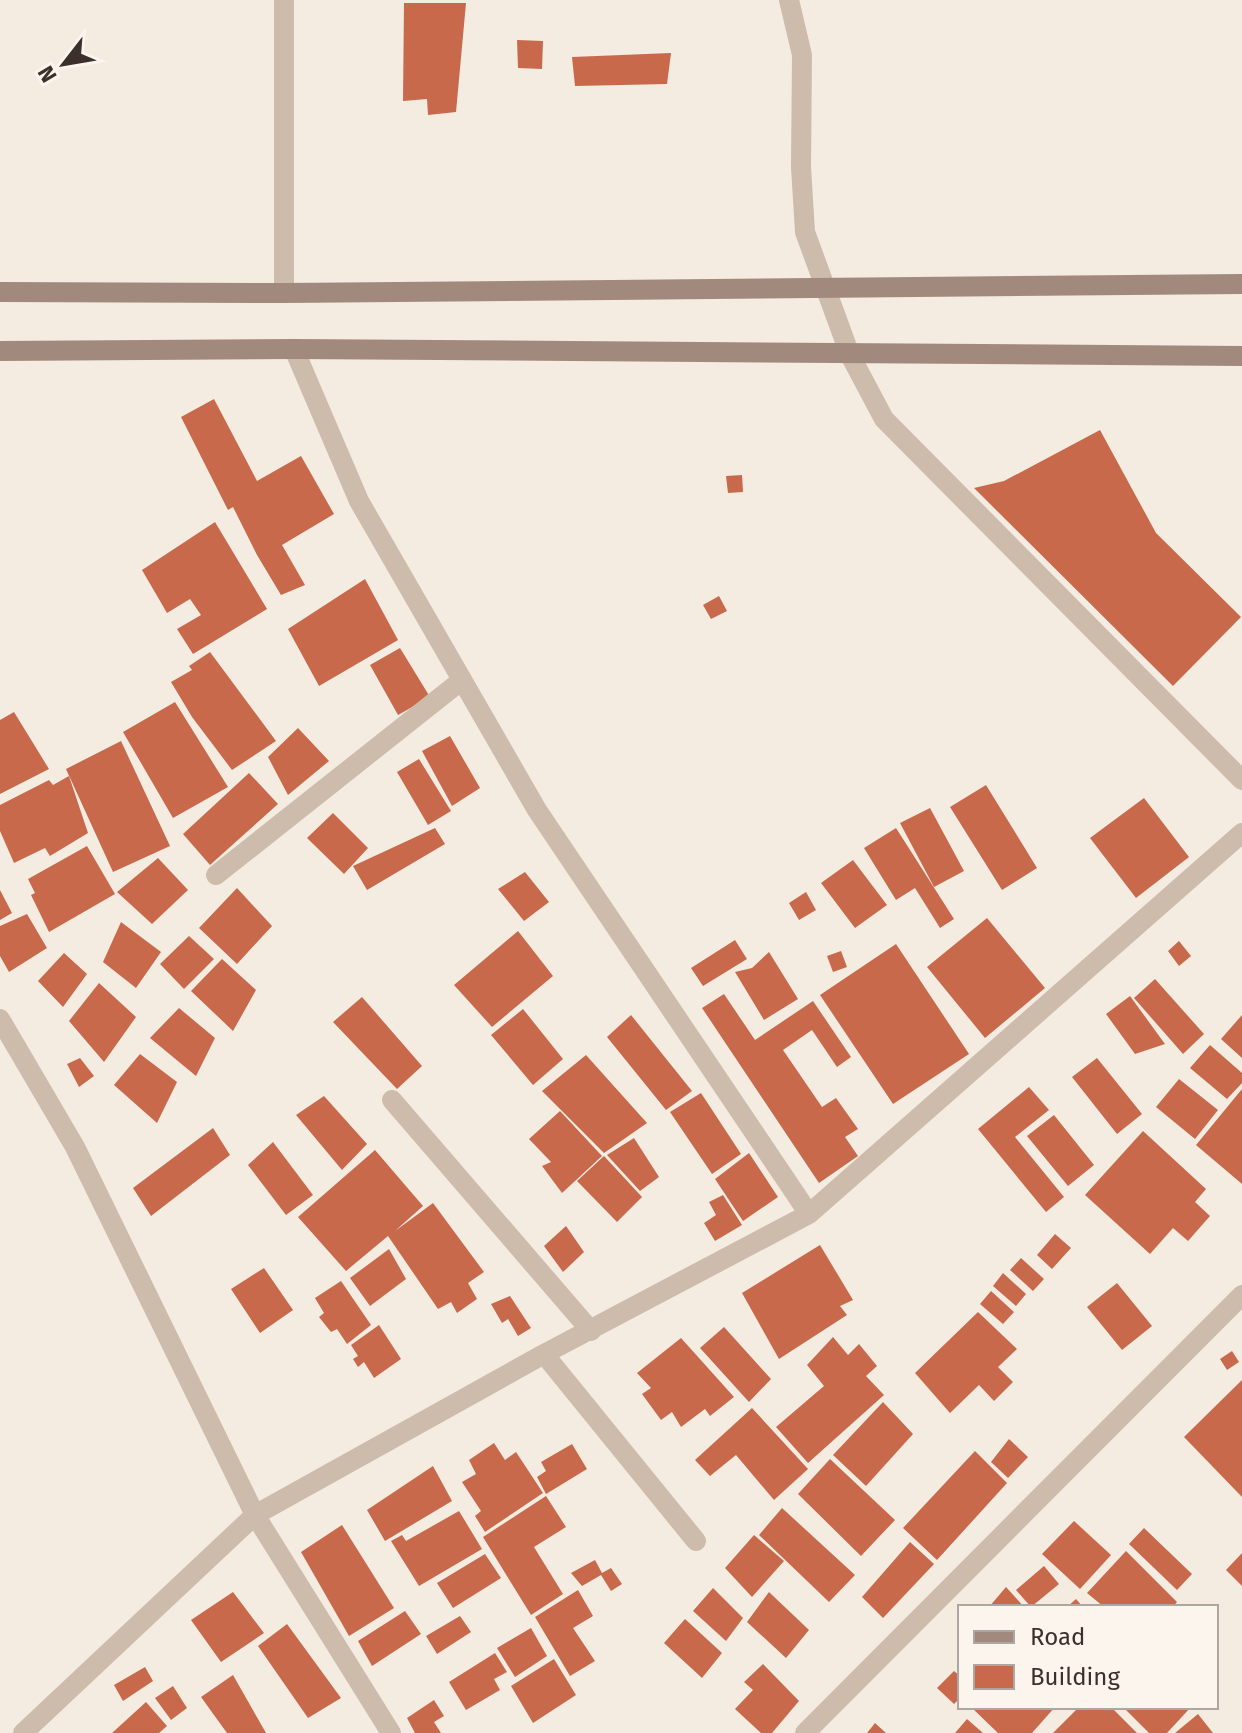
<svg xmlns="http://www.w3.org/2000/svg" width="1242" height="1733" viewBox="0 0 1242 1733" font-family="'Fira Sans',sans-serif">
<rect width="100%" height="100%" fill="#f4ebe1"/>
<path fill="#c8694b" d="M404 3H466L456 112 428 115 427 99 403 101Z
M517 40 543 41 542 69 518 68Z
M671 53 667 84 575 86 572 57Z
M214 399 257 481 301 456 334 514 282 545 305 585 281 595 257 555 233 507 228 510 181 417Z
M1100 430 1156 533 1241 617 1173 686 974 488 1004 481Z
M742 475 743 492 728 493 726 476Z
M215 522 267 609 193 654 177 629 201 615 190 599 167 613 142 570Z
M365 579 398 640 319 686 288 629Z
M719 596 727 611 711 619 703 605Z
M400 648 430 697 398 715 370 665Z
M210 652 276 741 232 770 192 717 171 682 192 670 189 666Z
M175 702 228 787 173 818 123 732Z
M14 712 49 769 0 794V720Z
M298 728 329 761 288 795 268 757Z
M450 736 480 788 452 806 422 751Z
M121 741 170 846 113 872 66 769Z
M419 759 451 811 428 825 397 772Z
M249 773 278 804 210 865 183 834Z
M69 776 88 833 50 856 45 848 14 863 0 831V805L49 780 53 785Z
M986 785 1037 868 1002 890 950 807Z
M1144 798 1189 857 1136 898 1090 838Z
M930 808 964 871 934 887 900 823Z
M333 813 368 848 344 874 307 838Z
M435 828 445 844 367 890 353 866Z
M896 828 954 919 940 928 915 888 896 900 864 848Z
M87 846 115 894 49 932 31 895 35 893 28 879Z
M158 858 188 890 152 924 117 892Z
M853 860 887 905 855 928 821 883Z
M525 872 549 902 524 921 498 889Z
M237 888 272 926 237 964 199 928Z
M0 890 12 913 0 920Z
M806 892 816 910 799 920 789 903Z
M27 914 47 948 9 972 0 956V926Z
M987 918 1045 988 985 1038 927 967Z
M121 922 161 952 136 988 103 962Z
M518 931 553 976 492 1027 454 985Z
M189 936 214 959 184 989 160 964Z
M735 940 747 959 703 986 691 968Z
M1179 941 1191 956 1179 966 1168 951Z
M896 944 969 1054 893 1104 820 995Z
M841 951 847 967 833 972 827 956Z
M769 952 798 999 764 1020 735 972 752 968Z
M64 953 87 974 63 1007 38 981Z
M222 959 256 990 233 1031 191 991Z
M1155 979 1204 1034 1183 1054 1134 998Z
M99 983 136 1017 104 1062 69 1021Z
M724 994 755 1040 813 1001 851 1057 837 1067 812 1030 783 1050 822 1107 836 1098 858 1129 845 1137 858 1156 819 1183 702 1008Z
M1130 996 1165 1044 1135 1054 1106 1014Z
M362 997 422 1066 397 1089 333 1022Z
M179 1008 215 1038 196 1076 150 1038Z
M523 1009 563 1059 533 1085 491 1035Z
M631 1015 692 1091 666 1110 607 1037Z
M1242 1015V1058L1221 1039Z
M1210 1045 1242 1073V1083L1227 1099 1190 1068Z
M140 1054 177 1082 157 1123 114 1085Z
M586 1055 647 1123 604 1153 542 1091Z
M80 1058 94 1076 79 1087 67 1064Z
M1097 1058 1142 1114 1117 1134 1072 1077Z
M1179 1079 1218 1110 1195 1139 1156 1107Z
M1029 1087 1049 1110 1015 1137 1064 1197 1046 1212 978 1129Z
M1242 1089V1184L1196 1145Z
M701 1093 741 1154 712 1174 670 1112Z
M324 1096 367 1144 342 1170 296 1115Z
M560 1111 602 1156 562 1193 542 1166 551 1162 529 1139Z
M1054 1115 1094 1165 1068 1186 1027 1136Z
M213 1128 230 1155 151 1216 133 1188Z
M1143 1131 1206 1189 1195 1202 1210 1216 1188 1241 1173 1228 1150 1254 1085 1195Z
M634 1138 659 1177 640 1191 607 1155Z
M273 1142 313 1195 286 1215 248 1165Z
M375 1150 423 1206 395 1231 433 1203 484 1272 468 1283 477 1299 457 1313 451 1302 438 1309 388 1236 346 1271 298 1217Z
M749 1153 778 1197 743 1221 715 1179Z
M604 1156 642 1197 617 1222 577 1181Z
M723 1195 742 1225 715 1241 704 1223 716 1215 709 1202Z
M566 1226 584 1252 563 1272 544 1246Z
M1055 1234 1071 1248 1052 1269 1037 1255Z
M820 1245 853 1300 840 1306 847 1315 779 1359 742 1293Z
M389 1249 406 1279 370 1306 350 1278Z
M1021 1258 1044 1279 1033 1291 1010 1270Z
M264 1268 293 1310 260 1333 231 1289Z
M1003 1273 1026 1294 1016 1306 993 1286Z
M341 1281 371 1325 347 1344 337 1329 331 1332 319 1317 324 1313 315 1298Z
M1117 1283 1152 1326 1122 1350 1087 1307Z
M991 1291 1014 1312 1003 1324 980 1304Z
M510 1296 531 1328 518 1336 508 1319 502 1323 491 1304Z
M978 1312 1017 1349 998 1367 1013 1382 994 1401 979 1385 950 1413 915 1373Z
M379 1325 401 1359 374 1378 364 1362 358 1367 353 1359 358 1356 351 1345Z
M724 1327 771 1379 749 1402 700 1348Z
M833 1337 848 1355 859 1344 877 1366 866 1376 884 1395 808 1463 776 1427 824 1386 807 1365Z
M681 1338 734 1397 710 1416 705 1409 681 1427 672 1412 661 1420 642 1394 651 1388 637 1373Z
M1232 1351 1239 1362 1227 1370 1220 1359Z
M1242 1380V1497L1184 1437Z
M883 1402 913 1434 866 1486 833 1455Z
M752 1408 808 1469 774 1500 736 1455 710 1476 695 1460Z
M1009 1439 1028 1457 1008 1478 991 1462Z
M494 1443 505 1460 516 1452 543 1493 485 1532 475 1516 481 1511 462 1482 476 1474 469 1460Z
M572 1444 587 1469 546 1494 537 1477 546 1471 541 1462Z
M975 1451 1007 1483 937 1560 903 1528Z
M830 1459 895 1520 861 1556 798 1494Z
M433 1466 452 1501 385 1541 367 1510Z
M546 1496 566 1527 534 1547 563 1594 531 1615 483 1537Z
M782 1508 855 1575 829 1602 759 1535Z
M459 1511 482 1549 419 1586 391 1541 402 1535 406 1541Z
M1074 1521 1111 1555 1080 1589 1042 1554Z
M342 1525 394 1608 349 1636 301 1552Z
M1144 1528 1192 1574 1177 1590 1129 1544Z
M754 1535 784 1561 752 1597 725 1568Z
M910 1542 934 1564 883 1618 862 1597Z
M1126 1551 1177 1602 1173 1607H1104L1087 1593Z
M1242 1553V1586L1226 1570Z
M485 1554 501 1578 453 1608 437 1583Z
M595 1560 602 1573 611 1568 622 1584 611 1591 601 1575 582 1586 571 1573Z
M1044 1566 1059 1584 1031 1607 1016 1590Z
M1006 1587 1024 1607H989Z
M713 1588 743 1618 726 1641 693 1611Z
M578 1590 593 1616 573 1628 595 1661 570 1676 535 1617Z
M233 1592 264 1633 221 1662 191 1620Z
M769 1592 809 1630 786 1658 747 1622Z
M1076 1599 1083 1607H1067Z
M405 1611 421 1634 372 1666 358 1641Z
M460 1616 471 1632 437 1654 426 1636Z
M685 1619 722 1653 702 1678 664 1643Z
M287 1624 341 1698 308 1718 258 1646Z
M531 1628 547 1656 515 1677 497 1648Z
M495 1653 507 1672 494 1679 500 1690 466 1710 449 1682Z
M554 1659 576 1695 533 1723 511 1686Z
M763 1664 799 1701 772 1733H761L735 1709 753 1690 744 1682Z
M145 1667 153 1681 123 1701 114 1685Z
M954 1671 960 1676V1698L954 1704 937 1688Z
M233 1675 266 1733H227L201 1697Z
M173 1686 187 1708 171 1720 155 1698Z
M434 1700 444 1716 434 1722 441 1733H415L407 1718Z
M146 1702 167 1726 159 1733H112Z
M971 1707H1055L1032 1733H998Z
M1079 1707H1111L1137 1733H1053Z
M1123 1707H1191L1167 1733H1149Z
M1198 1714 1213 1733H1175Z
M967 1719 983 1733H955Z
M875 1723 886 1733H867Z"/>
<g fill="none" stroke-linecap="round" stroke-linejoin="round">
<path stroke="#cdbbac" stroke-width="20" d="M284 0V293
M789 0 802 55 801 167 805 232 850 355 884 419 1242 780
M294 349 359 501 537 810 809 1214
M216 875 462 680
M0 1019 75 1147 255 1515 391 1733
M392 1100 591 1331
M544 1354 696 1541
M23 1733 255 1515 544 1354 809 1214 1242 833
M805 1733 1242 1295"/>
<path stroke="#a18a7d" stroke-width="20" d="M0 292 284 293 1242 284
M0 351 294 349 1242 356"/>
</g>
<rect x="958" y="1605" width="260" height="104" fill="#fbf5ee" stroke="#aea6a0" stroke-width="2"/>
<rect x="974" y="1631" width="40" height="12" fill="#a18a7d" stroke="#aea6a0" stroke-width="2"/>
<text x="1030" y="1645" font-size="24" fill="#3b302b">Road</text>
<rect x="974" y="1665" width="40" height="24" fill="#c8694b" stroke="#aea6a0" stroke-width="2"/>
<text x="1030" y="1685" font-size="24" fill="#3b302b">Building</text>
<g transform="translate(64 64) rotate(239)" stroke="#fbf5ee" stroke-width="6" paint-order="stroke">
<path d="M0-6L14 30L0 20L-14 30Z" fill="#3b302b"/>
<text y="-12" font-size="22" font-weight="bold" text-anchor="middle" fill="#3b302b">N</text>
</g>
</svg>
